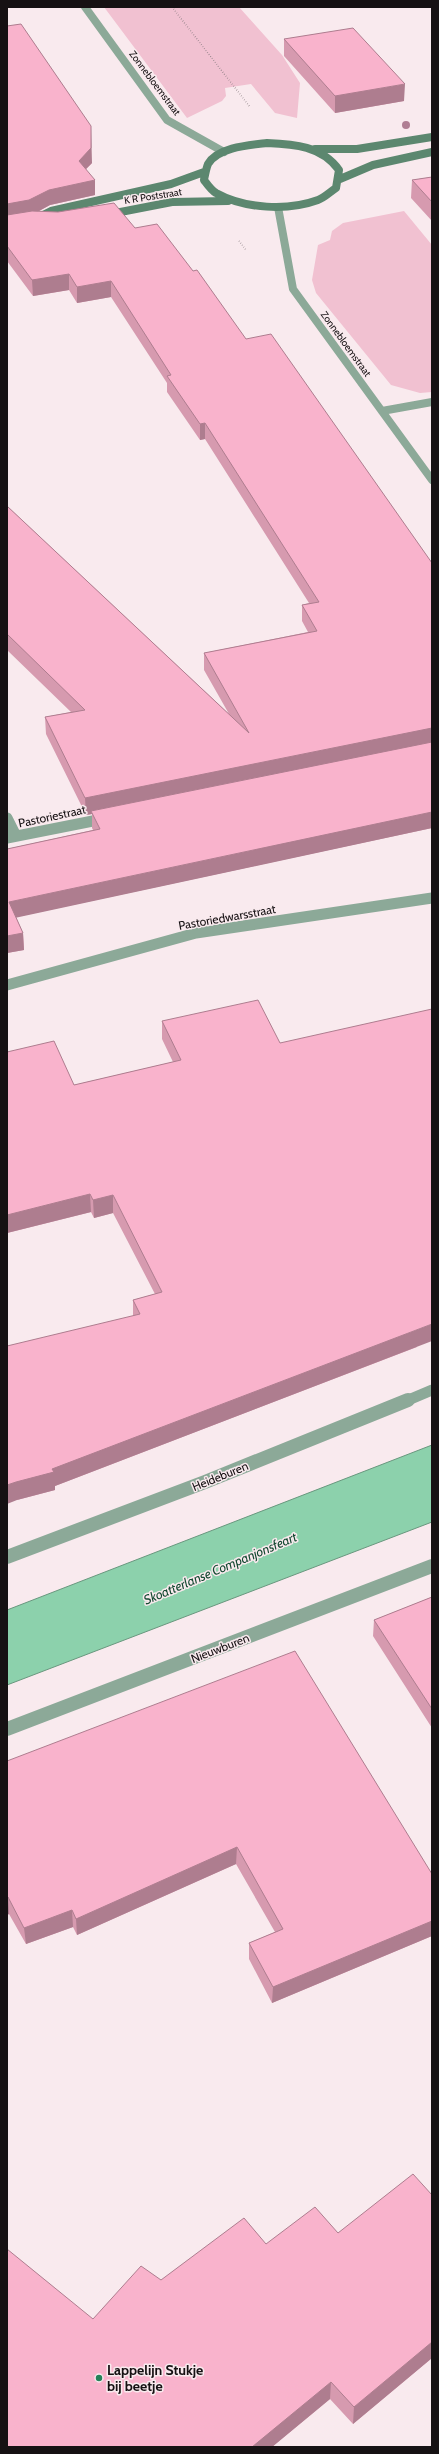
<svg xmlns="http://www.w3.org/2000/svg" width="439" height="2454" viewBox="0 0 439 2454" font-family="Cabin,sans-serif">
<rect width="100%" height="100%" fill="#f9eaee"/>
<path fill="#f1c1d1" d="M104 7H239L282 55 300 83 297 118 275 113 251 84 225 88 226 96 222 101 187 118Z
M404 211 432 245V392L420 393 391 385 316 293 312 280 318 245 330 240 332 231 343 223Z"/>
<path fill="#8cd1ac" stroke="#69977e" d="M432 1445V1522L7 1685V1610Z"/>
<g fill="none" stroke-linecap="round" stroke-linejoin="round">
<path stroke="#7c7376" stroke-width="1.5" stroke-dasharray="0.5 2" stroke-linecap="butt" d="M172 7 250 107
M239 241 246 250"/>
<path stroke="#8ca998" stroke-width="8" d="M85 7 167 120 224 152
M278 207 293 289 432 480
M382 411 432 402"/>
<path stroke="#8ca998" stroke-width="11" d="M7 818 16 836
M7 838 108 818
M7 985 196 933 432 898
M406 1401 432 1390"/>
<path stroke="#8ca998" stroke-width="14" d="M7 1557 205 1482 408 1400
M7 1729 432 1566"/>
<path stroke="#5c876f" stroke-width="8" d="M267 143C294 144 322 146 339 170L336 188C330 192 324 198 318 200 288 211 245 209 216 193 211 190 207 184 204 180 205 175 206 169 208 164 218 147 250 145 267 143Z
M315 149H357L432 137
M340 179 373 165 432 152
M105 215 172 202 228 201
M35 219 51 211 171 184 204 172"/>
</g>
<circle fill="#b07e93" cx="406" cy="125" r="4"/>
<path fill="#d69aaf" d="M7 26 92 163 86 169 95 195 50 205 37 212 135 228 246 339 432 563V828L16 917 23 933 24 950 7 953V849L93 830 92 828V814L86 815 46 734 45 717 71 712 7 650V506L229 714 204 670V653L308 632 302 621V605L309 603 205 439 200 440 167 392V383L111 297 77 303 69 290 33 296 7 261Z
M284 39 404 101 335 113 284 56Z
M432 177V221L411 198 412 180Z
M162 1021 417 1347 55 1486V1490L17 1500 133 1316V1300L155 1294 113 1213 94 1218 91 1212 7 1233V1052L74 1085 173 1062 162 1039Z
M432 1597V1728L373 1636 374 1620Z
M7 1761 432 1874V1936L272 2003 249 1959V1943L275 1932 236 1864 77 1935 73 1927 26 1944 9 1914 7 1915Z
M432 2195V2358L353 2424 330 2399 272 2447H7L93 2319 161 2280 266 2244 338 2233Z"/>
<path fill="#ae7d8f" d="M405 84 404 101 335 113V96Z
M91 126 92 163 79 176V161Z
M95 180V195L50 205 30 216 7 219V204L49 190Z
M69 274V290L33 296 32 280Z
M111 281V297L77 303V287Z
M205 423V439L200 440V424Z
M432 727 431 744 91 811 92 814 86 815 85 798Z
M432 812V828L10 919 9 902Z
M23 933 24 950 7 953V936Z
M90 1194 91 1212 7 1233V1215Z
M113 1195V1213L94 1218 93 1200Z
M432 1324V1341L55 1486V1490L17 1500 7 1504V1485Z
M237 1847 236 1864 77 1935 76 1919Z
M8 1897 9 1914 7 1915V1898Z
M72 1910 73 1927 26 1944 24 1928Z
M432 1921V1936L272 2003 273 1987Z
M432 2342V2358L353 2424 354 2407Z
M331 2382 330 2399 272 2447H252Z"/>
<path fill="#f9b3cc" stroke="#ae7d8f" d="M21 24 91 126V148L79 161 95 180 49 190 29 200 7 204V26Z
M353 28 405 84 335 96 284 39Z
M432 177V202L412 180Z
M114 203 135 228 157 224 193 271 197 270 246 339 271 334 432 563V728L85 798 45 717 85 710 7 634V506L249 733 204 653 317 631 302 605 319 602 205 423 200 424 167 376 171 375 111 281 77 287 69 274 32 280 7 246V215L32 211 58 212Z
M432 742V812L9 902 23 933 7 936V849L100 829 91 811Z
M258 1000 280 1043 432 1009V1324L52 1469 54 1472 16 1482 7 1485V1346L140 1314 133 1300 162 1292 113 1195 93 1200 90 1194 7 1215V1052L54 1041 74 1085 181 1060 162 1021Z
M432 1597V1709L374 1620Z
M295 1651 432 1874V1921L273 1987 249 1943 283 1929 237 1847 76 1919 72 1910 24 1928 8 1897 7 1898V1761Z
M413 2174 432 2195V2342L354 2407 331 2382 252 2447H7V2249L93 2319 141 2266 161 2280 244 2218 266 2244 315 2207 338 2233Z"/>
<circle fill="#258259" stroke="#f9eaee" stroke-width="1.5" cx="99" cy="2378" r="4"/>
<g text-anchor="middle" dominant-baseline="central" stroke-width="3" stroke-linejoin="round" paint-order="stroke">
<g font-size="10" fill="#161113" stroke="#f9eaee">
<text transform="translate(155 83) rotate(53)">Zonnebloemstraat</text>
<text transform="translate(153 196) rotate(-9)">K R Poststraat</text>
<text transform="translate(346 344) rotate(54)">Zonnebloemstraat</text>
</g>
<g font-size="12" fill="#161113" stroke="#f9eaee">
<text transform="translate(52 816) rotate(-12)">Pastoriestraat</text>
<text transform="translate(227 917) rotate(-10)">Pastoriedwarsstraat</text>
<text transform="translate(220 1476) rotate(-22)">Heideburen</text>
<text transform="translate(220 1648) rotate(-21)">Nieuwburen</text>
</g>
<g font-size="13" font-style="italic" fill="#134931" stroke="#f9eaee">
<text transform="translate(220 1568) rotate(-23)">Skoatterlanse Companjonsfeart</text>
</g>
<g font-size="14" font-weight="bold" fill="#161113" stroke="#f9eaee" text-anchor="start">
<text x="107" y="2370">Lappelijn Stukje<tspan x="107" dy="16">bij beetje</tspan></text>
</g>
</g>
<rect width="439" height="2454" fill="none" stroke="#161113" stroke-width="16"/>
</svg>
